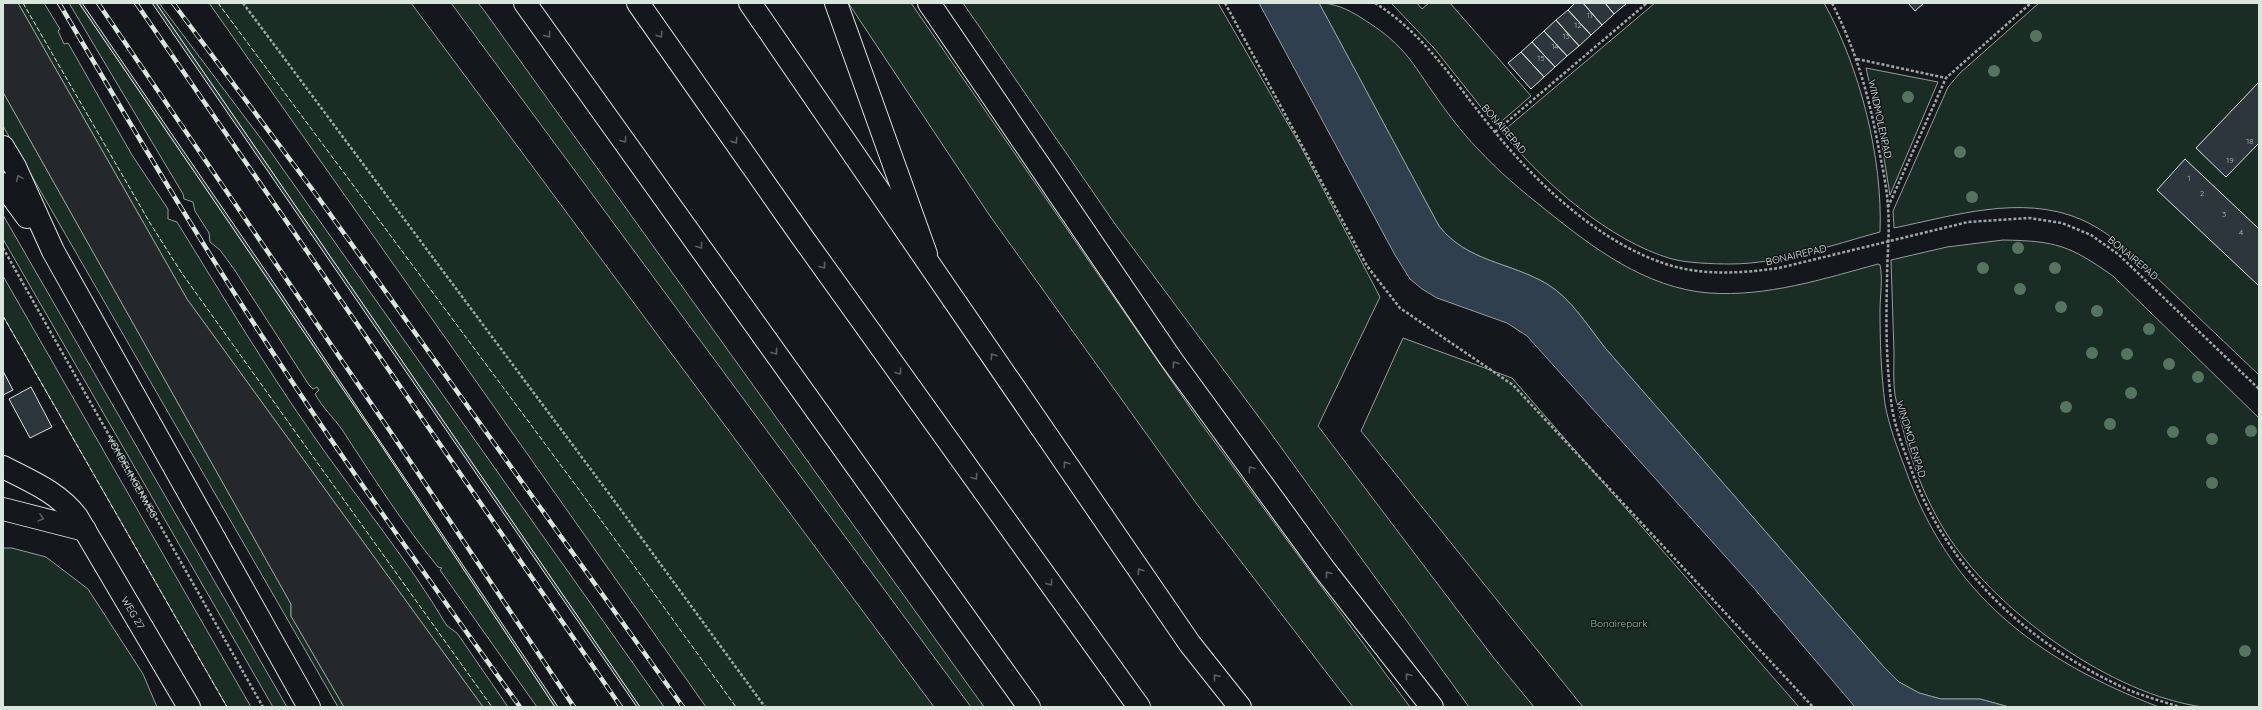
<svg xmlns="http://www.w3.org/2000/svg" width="2262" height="710" viewBox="0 0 2262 710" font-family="Quicksand,sans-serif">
<rect width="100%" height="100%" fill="#14181c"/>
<path fill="#1a2d24" stroke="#939e99" d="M18 3H44L60 29 58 31 64 44 68 43 132 155 168 209V219L177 222C222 295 266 368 315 438 359 501 408 560 447 626L457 633 508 707H483L187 299Z
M69 3H79L379 442 555 707H537L440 570 442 568 438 567C403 524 373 477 343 431 334 418 322 407 315 394L319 390 317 387 313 389 309 385 234 269 220 250 210 242 209 233 195 211 193 202 184 199 183 194Z
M156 3H159L268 148 664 707H640Z
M209 3H411L934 707H706Z
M451 3H478L483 9 984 707H971Z
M851 3H911L1200 422 1410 707H1353L1196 503 990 216 849 4Z
M963 3H1218L1300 145 1380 297 1318 426 1493 657 1534 707H1469L1267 428 1115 224Z
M1319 3C1334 3 1347 9 1360 17 1374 26 1388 35 1400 48 1412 60 1422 77 1432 91 1446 111 1461 132 1478 149 1499 172 1522 191 1546 210 1593 248 1646 288 1709 293 1767 297 1823 279 1878 264L1880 265C1883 279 1880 296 1880 310 1880 342 1881 373 1885 404 1889 426 1897 447 1905 468 1950 595 2037 660 2159 707H2009L1980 699H1941L1919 693 1899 682 1883 666 1606 349C1589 328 1571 298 1547 284 1510 262 1467 262 1439 226Z
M1391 3H1417L1422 9 1429 3H1450L1531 96 1496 126 1434 48Z
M1655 3H1824C1860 67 1883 159 1880 232 1832 245 1780 264 1730 264 1714 264 1687 263 1672 259 1609 241 1543 182 1502 132Z
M2039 3H2259V375L2132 254C2116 240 2099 227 2080 219 2021 194 1953 216 1894 228L1893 211 1948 87 1960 73Z
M1866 68 1938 82 1890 195 1878 120Z
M3 92 291 604V616L344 707H338L3 126Z
M3 215 287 707H273L3 239Z
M2003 240C2056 241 2069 245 2113 276L2259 418V707C2241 707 2221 709 2203 707 2113 695 2000 614 1950 539 1922 497 1905 445 1895 395 1893 382 1894 366 1894 353 1893 322 1892 291 1891 260L1947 247Z
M3 276 251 707H227L3 316Z
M1403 338 1512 378 1799 707H1583L1361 431Z
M3 548H12L46 557 88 589 143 674 157 707H3Z"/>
<path fill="#24282b" stroke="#939e99" d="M3 3H18L187 299 483 707H344L291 616V604L3 92Z"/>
<path fill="#2f3f4d" stroke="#939e99" d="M1259 3H1319L1439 226C1467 262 1510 262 1547 284 1571 298 1589 328 1606 349L1883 666 1899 682 1919 693 1941 699H1980L2009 707H1855L1753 587 1527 336 1507 323 1437 298 1422 289 1410 279 1395 255Z"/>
<path fill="#2c363c" stroke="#d8e6dc" d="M79 3H82L278 289 558 707H555L379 442Z
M152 3H156L640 707H637Z
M1575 3H1583L1602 25 1591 35 1568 10Z
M1583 3H1605L1614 14 1602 25Z
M1605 3H1627L1614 14Z
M1908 3H1924L1915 11Z
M1568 10 1591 35 1579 46 1556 20Z
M1556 20 1579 46 1567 56 1544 31Z
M1544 31 1567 56 1555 67 1532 42Z
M1532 42 1555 67 1544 77 1521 52Z
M1521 52 1544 77 1531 89 1508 63Z
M2259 82V143L2226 177 2196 148Z
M2185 159 2259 229V286L2157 190Z
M3 371 13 390 3 395Z
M31 387 52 427 30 438 9 399Z"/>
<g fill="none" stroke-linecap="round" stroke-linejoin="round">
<g stroke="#d8e6dc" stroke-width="24">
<g id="minor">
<path d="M836 3 926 254"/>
<path d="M3 147 15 167 53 251 309 707"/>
<path d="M3 184 27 217"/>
<path id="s2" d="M3 467C30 481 58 492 77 517L189 707"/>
<path d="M3 509 85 530"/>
</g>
</g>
<g stroke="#d8e6dc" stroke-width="24">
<path id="highway" d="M525 3 1029 707
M638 3 800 234 1139 707
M750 3 1190 644 1240 707
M929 3 1171 359 1324 569 1432 707"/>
</g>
<g stroke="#9da8a2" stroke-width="2.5" stroke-dasharray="3 2" stroke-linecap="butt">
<path d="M243 3 610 495 765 707"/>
<path d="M1225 3 1367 266 1400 308 1513 385 1813 707"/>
<path d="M1375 3C1420 31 1450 75 1482 116 1529 176 1595 242 1669 265 1705 276 1743 273 1779 268L1968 222 2029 218 2062 223 2091 235 2118 254 2259 389"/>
<path d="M1832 3C1856 51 1868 92 1878 145 1882 165 1887 187 1888 208 1890 232 1887 256 1887 281 1886 320 1886 360 1891 400 1893 422 1902 445 1910 466 1946 570 2031 647 2131 691 2147 697 2164 702 2180 707"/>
<path d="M1857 59 1946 78"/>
<path d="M1495 132 1647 3"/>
<path d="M1888 207 1946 78 2031 3"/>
<path id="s1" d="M3 248 263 707"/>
</g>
<use href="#minor" stroke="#14181c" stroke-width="22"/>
<use href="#highway" stroke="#14181c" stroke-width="22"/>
<g stroke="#d8e6dc" stroke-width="4.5">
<path id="rail" d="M59 3C132 127 205 251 285 371 360 485 441 596 520 707
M98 3 392 434 574 707
M136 3 621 707
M173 3 315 193 683 707"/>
</g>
<use href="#rail" stroke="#14181c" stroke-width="3" stroke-dasharray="9" stroke-linecap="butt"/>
<path stroke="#d8e6dc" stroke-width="1" stroke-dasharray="5 2" stroke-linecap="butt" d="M23 3 150 223 181 272 492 707
M218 3 580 491 736 707
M3 316 227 707"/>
</g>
<g fill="#55745f">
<circle cx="2036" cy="36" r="6"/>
<circle cx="1994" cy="71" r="6"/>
<circle cx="1908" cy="97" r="6"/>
<circle cx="1960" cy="152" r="6"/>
<circle cx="1972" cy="197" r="6"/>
<circle cx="2018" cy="248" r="6"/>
<circle cx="1983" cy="268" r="6"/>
<circle cx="2055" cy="268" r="6"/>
<circle cx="2020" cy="289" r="6"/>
<circle cx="2061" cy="307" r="6"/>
<circle cx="2097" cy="311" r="6"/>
<circle cx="2149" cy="329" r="6"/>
<circle cx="2092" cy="353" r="6"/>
<circle cx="2127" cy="354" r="6"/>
<circle cx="2169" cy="364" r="6"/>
<circle cx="2198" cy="377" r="6"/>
<circle cx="2131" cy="393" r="6"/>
<circle cx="2066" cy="407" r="6"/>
<circle cx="2110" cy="424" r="6"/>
<circle cx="2251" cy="431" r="6"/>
<circle cx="2173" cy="432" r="6"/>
<circle cx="2212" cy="439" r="6"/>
<circle cx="2212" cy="483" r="6"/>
<circle cx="2245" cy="651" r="6"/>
</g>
<defs><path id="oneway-chevron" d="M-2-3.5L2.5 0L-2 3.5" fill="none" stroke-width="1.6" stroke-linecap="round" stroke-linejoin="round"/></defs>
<g stroke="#59605f">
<use href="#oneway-chevron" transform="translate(548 35) rotate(54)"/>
<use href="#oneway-chevron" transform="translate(660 35) rotate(55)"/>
<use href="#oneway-chevron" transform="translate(624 140) rotate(54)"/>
<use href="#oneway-chevron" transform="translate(735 141) rotate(55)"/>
<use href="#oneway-chevron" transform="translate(19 178) rotate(-114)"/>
<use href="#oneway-chevron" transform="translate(700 246) rotate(54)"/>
<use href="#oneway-chevron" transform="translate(823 266) rotate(54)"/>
<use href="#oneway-chevron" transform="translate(775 352) rotate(54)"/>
<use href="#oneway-chevron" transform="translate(993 356) rotate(-124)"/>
<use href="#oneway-chevron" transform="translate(1175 364) rotate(-126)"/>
<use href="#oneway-chevron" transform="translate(899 372) rotate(54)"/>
<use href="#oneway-chevron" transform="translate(1066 464) rotate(-124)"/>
<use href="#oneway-chevron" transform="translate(1251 469) rotate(-126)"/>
<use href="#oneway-chevron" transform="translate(975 477) rotate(54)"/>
<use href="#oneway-chevron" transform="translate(41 518) rotate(15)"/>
<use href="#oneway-chevron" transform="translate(1140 571) rotate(-124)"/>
<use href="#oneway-chevron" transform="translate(1328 574) rotate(-128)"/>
<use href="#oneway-chevron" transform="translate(1050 583) rotate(54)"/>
<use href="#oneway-chevron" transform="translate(1408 676) rotate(-128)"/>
<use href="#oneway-chevron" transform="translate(1216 677) rotate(-129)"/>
</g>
<g text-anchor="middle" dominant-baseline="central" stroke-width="3" stroke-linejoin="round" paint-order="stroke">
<g font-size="8" fill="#adbab4">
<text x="1590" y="15">11</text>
<text x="1578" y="25">12</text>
<text x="1566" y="36">13</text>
<text x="1555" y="46">14</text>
<text x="1541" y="58">15</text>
<text x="2250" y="141">18</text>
<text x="2230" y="160">19</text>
<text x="2189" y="178">1</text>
<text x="2202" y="193">2</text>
<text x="2224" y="214">3</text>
<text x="2241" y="232">4</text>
</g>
<g font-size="10" fill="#d8e6dc" stroke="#14181c">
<text transform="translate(1880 119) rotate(78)">WINDMOLENPAD</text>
<text transform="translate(1504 129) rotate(49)">BONAIREPAD</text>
<text transform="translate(1796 255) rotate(-13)">BONAIREPAD</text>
<text transform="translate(2133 258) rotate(40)">BONAIREPAD</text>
<text transform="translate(1911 439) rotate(73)">WINDMOLENPAD</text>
<text stroke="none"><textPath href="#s1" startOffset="263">VONDELINGENWEG</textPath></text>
<text stroke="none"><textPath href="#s2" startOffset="201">WEG 27</textPath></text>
</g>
<g font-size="10" fill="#8ac095" stroke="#14181c">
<text x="1619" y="623">Bonairepark</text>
</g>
</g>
<rect width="2262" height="710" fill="none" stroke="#d8e6dc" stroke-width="8"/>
</svg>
